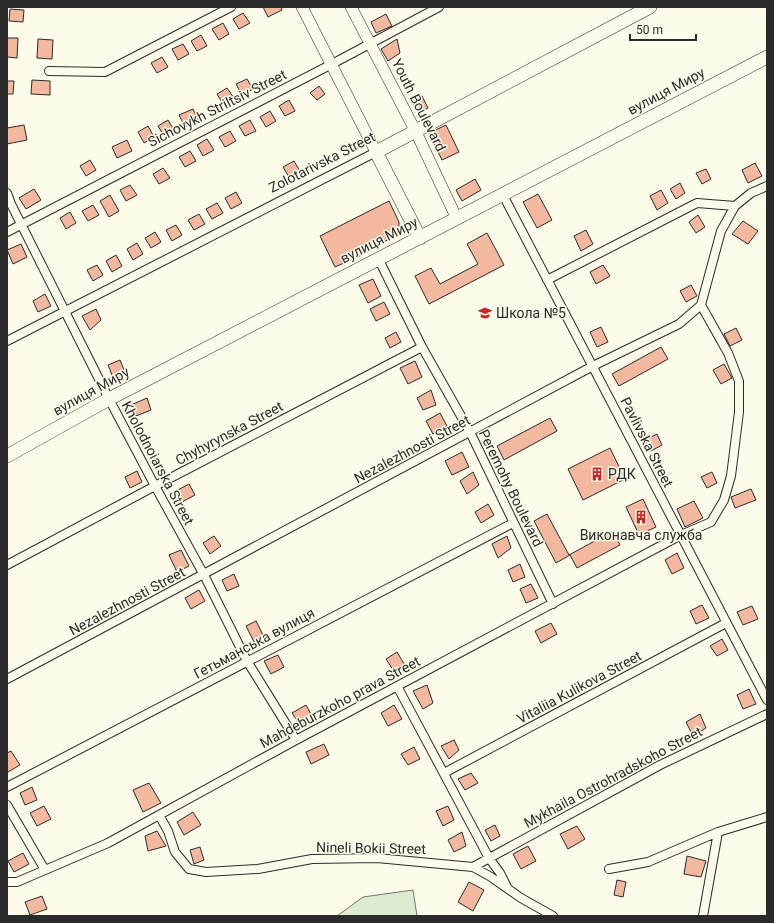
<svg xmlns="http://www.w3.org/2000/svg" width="774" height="923" viewBox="0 0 774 923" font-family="Roboto,sans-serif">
<rect width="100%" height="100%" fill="#fdfbea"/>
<path fill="#deebd1" stroke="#74746e" d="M413 890 417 916H337L363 897Z"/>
<path fill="#f2b8a0" stroke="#2b2b2b" d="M263 7H281L282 10 268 17Z
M10 9 24 10 23 22 9 21Z
M243 13 250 23 239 29 233 19Z
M386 14 392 26 376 33 371 22Z
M223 23 229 34 219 40 212 29Z
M201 35 207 46 197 51 191 41Z
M7 38H18L17 58 7 57Z
M38 39 53 40 52 59 37 58Z
M397 39 400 53 388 61 381 49Z
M183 44 189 54 178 60 172 49Z
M162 57 168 67 157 73 151 63Z
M247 79 253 89 242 95 236 84Z
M32 80 50 81V95L31 94Z
M7 81H14L13 94H7Z
M319 86 325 94 317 100 310 93Z
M227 88 234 98 223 104 217 94Z
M422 96 428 108 418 113 412 101Z
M289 100 295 111 285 116 279 106Z
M193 109 198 120 185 127 179 115Z
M270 111 276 121 266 127 260 117Z
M168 120 174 130 164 136 158 126Z
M250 120 256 131 245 136 239 126Z
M24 125 27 140 7 144V128Z
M446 125 459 152 442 160 429 133Z
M148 126 154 137 144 143 138 132Z
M230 131 236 141 225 147 219 137Z
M207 139 214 150 203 156 197 145Z
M127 140 132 151 117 158 112 147Z
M190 151 196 161 185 167 179 157Z
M90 160 96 170 86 176 80 166Z
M294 161 300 171 289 177 283 167Z
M755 163 762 176 748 183 742 170Z
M163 168 170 178 159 184 153 174Z
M706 169 711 179 702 184 696 173Z
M475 179 481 190 462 201 456 190Z
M680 183 685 193 676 199 670 189Z
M130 185 137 195 126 201 120 190Z
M34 189 41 200 26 209 19 198Z
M661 190 668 203 657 210 650 196Z
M236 192 242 203 231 209 225 198Z
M538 194 552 220 537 228 523 202Z
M110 195 119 211 109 217 100 201Z
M389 201 399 222V233L362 255 335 267 320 236Z
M217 203 223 213 212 219 206 209Z
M93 205 99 215 88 221 82 211Z
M70 212 76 223 66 229 60 218Z
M199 214 205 224 194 230 188 220Z
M698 215 705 227 696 233 689 222Z
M743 221 758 231 748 244 732 234Z
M176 225 182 235 172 241 166 230Z
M586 230 593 244 581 251 574 236Z
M155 232 161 242 151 248 145 238Z
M487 233 504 265 429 304 415 276 431 268 440 284 478 264 467 244Z
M137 243 143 254 133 260 127 249Z
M21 244 27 257 13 264 7 250Z
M116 255 122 266 112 272 106 261Z
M97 265 103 275 93 281 87 270Z
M603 265 610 276 596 284 590 272Z
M373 279 381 296 368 303 359 285Z
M691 285 697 296 686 302 680 291Z
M45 294 51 306 38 312 33 301Z
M384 302 390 314 376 321 370 309Z
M96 309 101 320 90 330 82 316Z
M601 327 608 342 597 347 590 332Z
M736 328 742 340 730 346 724 334Z
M396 332 401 342 390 348 385 338Z
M661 347 668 359 619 386 612 374Z
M120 360 126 375 114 380 108 365Z
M415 361 422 377 408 384 400 368Z
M724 364 732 378 721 384 713 370Z
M431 390 436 405 423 410 417 398Z
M147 398 151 410 136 416 131 405Z
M440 413 447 426 433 434 426 421Z
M550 418 557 431 504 460 497 446Z
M657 434 662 445 651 451 645 440Z
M610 448 625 479 583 500 568 469Z
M462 452 469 467 452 475 445 461Z
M137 471 142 482 130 488 125 477Z
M473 472 479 485 467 494 460 481Z
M712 472 717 483 707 488 701 477Z
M189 484 195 495 182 502 176 491Z
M751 489 756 500 735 508 731 497Z
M643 499 656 527 639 535 626 507Z
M694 501 703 518 685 527 677 509Z
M488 504 494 515 481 523 475 512Z
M547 514 569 555 613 531 620 545 577 568 570 555 556 563 534 521Z
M214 536 221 546 210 554 203 543Z
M507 536 511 548 498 558 492 544Z
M181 550 189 566 177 572 169 555Z
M677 553 684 568 672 574 665 560Z
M520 564 525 577 513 582 508 570Z
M234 574 239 586 227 591 222 580Z
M531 584 538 598 526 603 520 589Z
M199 590 205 601 191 609 185 598Z
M702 605 709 618 696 624 690 611Z
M752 606 758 619 743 625 737 612Z
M256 621 264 637 254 642 246 626Z
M551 623 557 634 541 643 535 631Z
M722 639 728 650 717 656 710 646Z
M397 652 406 667 395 673 386 659Z
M278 655 284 667 271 674 264 661Z
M427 685 433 703 423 709 413 691Z
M749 689 756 704 743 709 737 695Z
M306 705 313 718 300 725 292 713Z
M394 705 402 719 388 726 381 713Z
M700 714 706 728 693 736 686 722Z
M454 740 459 750 449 759 441 746Z
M324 744 329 755 311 764 306 752Z
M414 747 420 759 408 765 401 754Z
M11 751 20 765 8 772 7 770V753Z
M471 773 478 783 465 790 458 779Z
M149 783 161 803 143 812 133 790Z
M32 787 37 800 25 805 20 793Z
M44 806 51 819 37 826 30 813Z
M448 806 454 820 443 826 436 811Z
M193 812 201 825 184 835 177 822Z
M495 825 500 836 491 841 485 830Z
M577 826 585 839 568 849 560 834Z
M157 831 166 846 148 851 145 836Z
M462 832 466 846 454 852 448 840Z
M528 846 536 861 521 869 513 854Z
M200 847 204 860 194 864 190 850Z
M23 853 29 864 14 872 8 861Z
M687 856 706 861 701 877 684 874Z
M617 880 626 882 623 897 614 895Z
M469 882 484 890 473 911 458 902Z
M42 896 47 909 30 915 25 902Z"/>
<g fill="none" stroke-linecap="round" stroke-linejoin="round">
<g stroke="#2b2b2b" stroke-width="10">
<path id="street" d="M49 71 105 72 231 7
M7 193 11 204 109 399 155 486 204 575 247 661 296 740
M503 195 767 700
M7 232 332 64 439 7
M378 258 422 347 470 432 553 604
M547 280 697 203 735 206
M7 341 376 152
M7 565 155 486 422 347
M7 679 593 366 679 324 701 305 721 231 735 206 751 193 767 186
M397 686 489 858 500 873 507 887
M444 773 726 623
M7 787 513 523
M7 805 45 870
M159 815 168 831 175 852 189 869 206 872 258 869 312 859 377 858 473 867 491 877 521 898 553 916
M473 867 660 765 767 714
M609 869 648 862 718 832 767 817
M7 882H17L108 843 296 740 681 535 711 522 724 500 731 476 739 412V381L728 353 701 305
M703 916 718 832"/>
</g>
<g stroke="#2b2b2b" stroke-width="12">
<path id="secondary" d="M302 7 376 152
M351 7 416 132 457 219"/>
</g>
<g stroke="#2b2b2b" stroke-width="14">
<path id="primary" d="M420 238 376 152 650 7
M7 456 109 399 767 57"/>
</g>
<use href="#street" stroke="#fdfbea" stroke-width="8"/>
<use href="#secondary" stroke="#fdfbea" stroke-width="11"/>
<use href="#primary" stroke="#fdfbea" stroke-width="13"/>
</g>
<defs>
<g id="school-bare" transform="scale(1.08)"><path d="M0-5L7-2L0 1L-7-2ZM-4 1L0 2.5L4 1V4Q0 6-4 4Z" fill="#c62828" stroke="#fdfbea" stroke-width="2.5" paint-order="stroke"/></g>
<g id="building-bare" transform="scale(1.08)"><path d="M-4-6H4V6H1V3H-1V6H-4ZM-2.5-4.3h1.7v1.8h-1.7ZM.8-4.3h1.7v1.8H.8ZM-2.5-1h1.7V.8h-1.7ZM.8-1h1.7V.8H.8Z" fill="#c62828" stroke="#fdfbea" stroke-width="2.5" paint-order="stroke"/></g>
</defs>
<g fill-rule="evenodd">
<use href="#school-bare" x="485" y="313"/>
<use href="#building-bare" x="597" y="474"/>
<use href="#building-bare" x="641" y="517"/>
</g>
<g text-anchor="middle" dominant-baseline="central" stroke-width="3" stroke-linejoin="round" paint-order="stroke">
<g font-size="14" fill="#2b2b2b" stroke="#fdfbea">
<text transform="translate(666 91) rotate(-28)">вулиця Миру</text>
<text transform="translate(419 105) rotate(63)">Youth Boulevard</text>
<text transform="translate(217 108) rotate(-27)">Sichovykh Striltsiv Street</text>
<text transform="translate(322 162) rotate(-27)">Zolotarivska Street</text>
<text transform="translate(379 240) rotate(-27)">вулиця Миру</text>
<text transform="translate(91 391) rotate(-29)">вулиця Миру</text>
<text transform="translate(229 433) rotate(-28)">Chyhyrynska Street</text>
<text transform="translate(647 442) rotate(63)">Pavlivska Street</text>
<text transform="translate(412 449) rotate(-28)">Nezalezhnosti Street</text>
<text transform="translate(158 463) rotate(62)">Kholodnoiarska Street</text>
<text transform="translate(511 488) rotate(64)">Peremohy Boulevard</text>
<text transform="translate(127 601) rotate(-28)">Nezalezhnosti Street</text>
<text transform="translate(254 643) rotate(-28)">Гетьманська вулиця</text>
<text transform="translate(579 687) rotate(-28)">Vitaliia Kulikova Street</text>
<text transform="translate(340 702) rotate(-28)">Mahdeburzkoho prava Street</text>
<text transform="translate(613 777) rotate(-28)">Mykhaila Ostrohradskoho Street</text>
<text transform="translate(371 848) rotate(1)">Nineli Bokii Street</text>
</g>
<g font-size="14" fill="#2b2b2b" stroke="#fdfbea" text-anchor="start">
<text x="496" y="313">Школа №5</text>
<text x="608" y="474">РДК</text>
<text x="641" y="535" text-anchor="middle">Виконавча служба</text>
</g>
</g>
<rect width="774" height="923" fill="none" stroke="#2b2b2b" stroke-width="16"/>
<path d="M630 34v6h66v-6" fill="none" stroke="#2b2b2b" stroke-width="2"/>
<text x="636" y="34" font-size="12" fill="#2b2b2b" stroke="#fdfbea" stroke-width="3" paint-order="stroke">50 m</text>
</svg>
